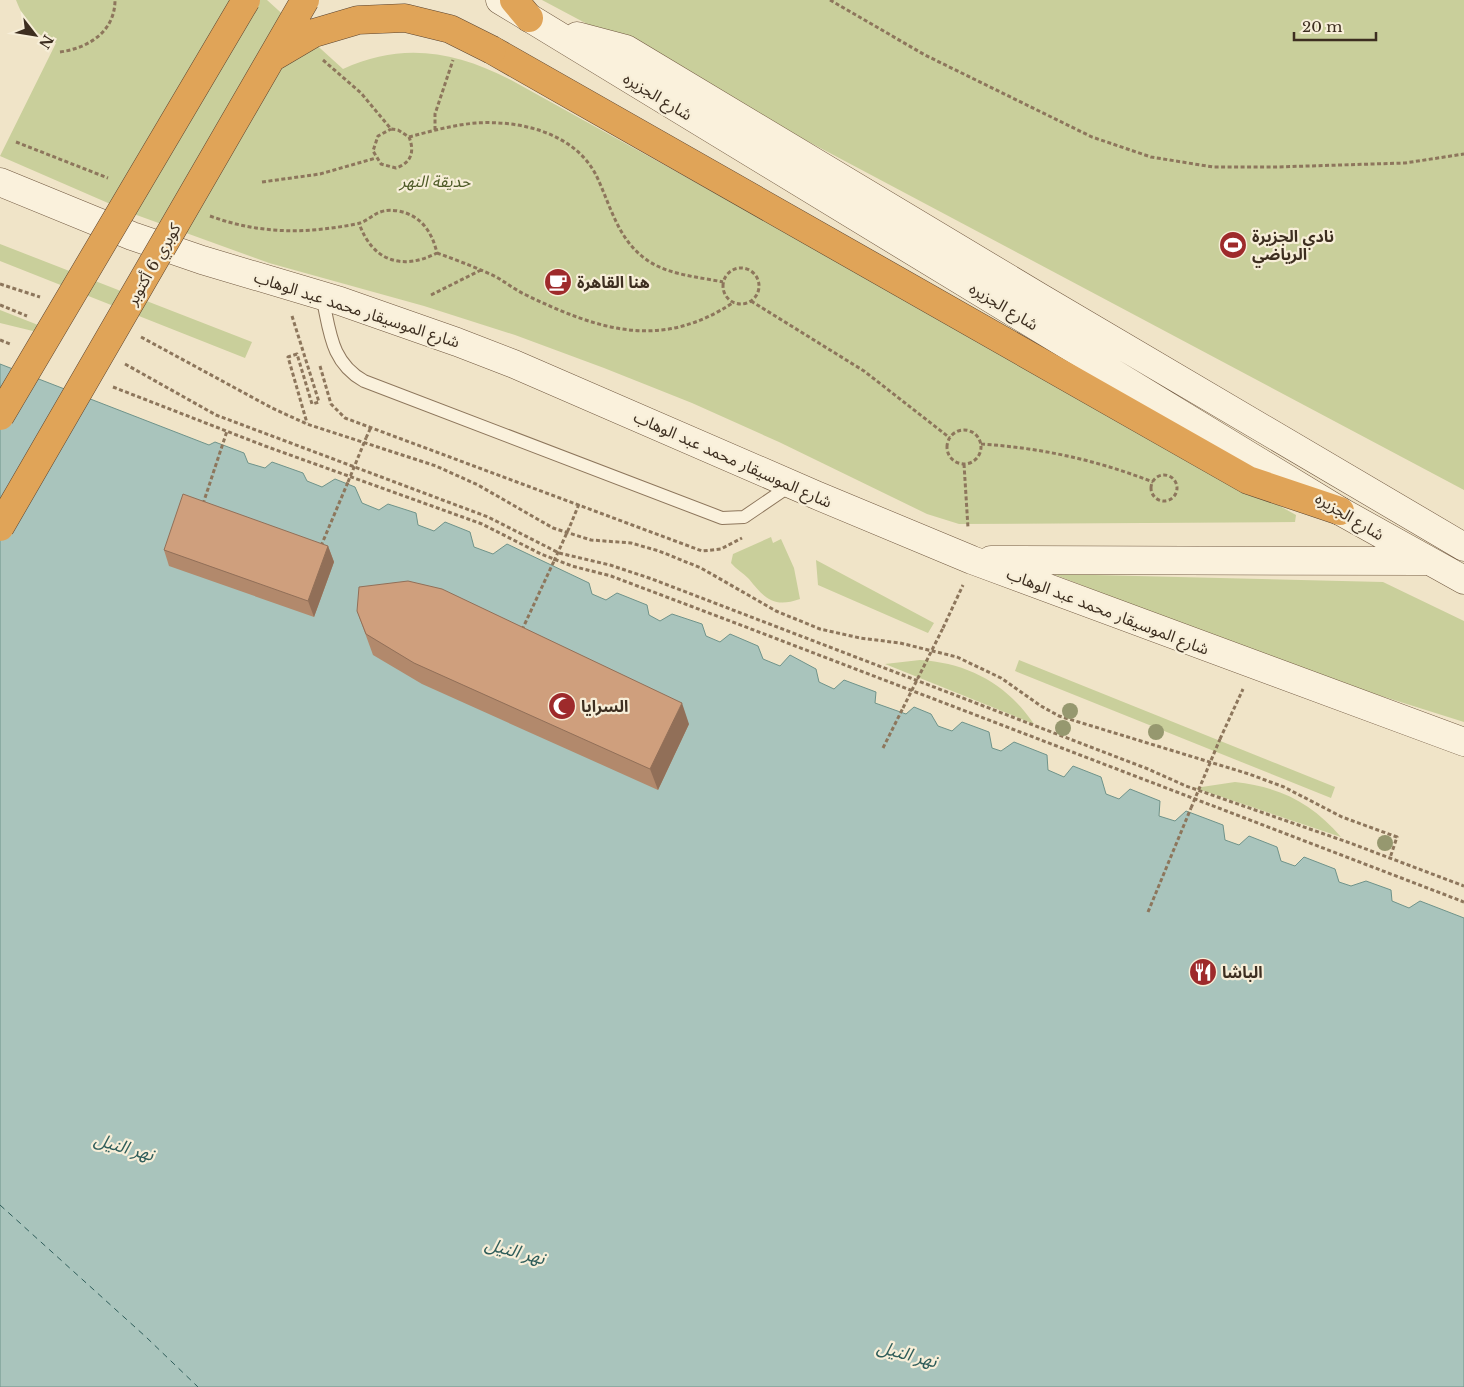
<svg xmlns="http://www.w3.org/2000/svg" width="1464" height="1387" viewBox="0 0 1464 1387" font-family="'Libre Baskerville','Noto Sans Arabic',serif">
<rect width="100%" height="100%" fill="#f0e4c8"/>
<path fill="#c9cf9b" d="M16 0H267L343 69C402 42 454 51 511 80L1296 515 1295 522 959 524 927 514 779 442 692 403 604 368 515 335 424 306 269 263 131 213 0 156 56 43C32 32 26 25 16 0Z
M542 0H1464V490Z
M0 244 252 342 245 358 0 261Z
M0 310 61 334 37 332 0 323Z
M771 537 773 543 781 539 794 568 800 599C774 608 765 599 749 579 743 573 736 569 731 563L733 554Z
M816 560 934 623 928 633 818 585Z
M1053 574 1383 582 1464 621V722L1302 671Z
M920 660C968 663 1007 684 1034 724L885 664Z
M1019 660 1335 787 1331 798 1015 671Z
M1235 782C1280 787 1312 803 1341 837L1195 788Z"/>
<path fill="#a9c4bc" stroke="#6f938a" d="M0 364 209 445 215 442 244 453 248 463 265 468 272 462 303 473 307 481 322 487 335 479 355 487 362 503 379 510 388 504 416 513 418 525 434 531 445 522 470 532 474 547 493 554 507 544 589 583 592 594 606 600 617 593 647 605 649 615 660 621 672 614 702 624 706 636 720 642 730 634 758 646 763 659 780 666 790 655 816 669 819 682 834 689 844 680 876 692 875 703 906 714 914 707 931 714 938 726 952 731 962 722 989 732 992 748 1001 751 1014 742 1047 755 1048 770 1064 777 1073 766 1101 777 1106 794 1119 799 1130 789 1160 801 1159 816 1175 821 1186 811 1223 825 1225 840 1239 845 1249 836 1277 847 1281 861 1295 866 1304 857 1335 869 1339 882 1351 886 1366 881 1391 890 1392 901 1409 908 1420 901 1464 918V1387H0Z"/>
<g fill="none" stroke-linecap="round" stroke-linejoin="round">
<path stroke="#2f5d5a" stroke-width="1" stroke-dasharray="6 5" stroke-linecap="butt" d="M0 1205 146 1337 198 1387"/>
<g stroke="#8d765c" stroke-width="14">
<path id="lane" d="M322 296C330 330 330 362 364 381L722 518 744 517 791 485"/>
</g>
<g stroke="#6f573f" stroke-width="29">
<path id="secondary" d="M500 0 1340 511 1464 580
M577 36 626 49 1041 298 1464 547
M0 182 132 236 202 260 340 301 457 342 514 364 816 495 972 560 1464 742
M991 560 1428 561"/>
</g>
<g stroke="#5b4430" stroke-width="29">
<path id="highway" d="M514 0 529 18
M492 50 1248 480 1340 511"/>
</g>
<path stroke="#8d765c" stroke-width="3" stroke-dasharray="4 2.5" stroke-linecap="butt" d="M830 0 925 55 1092 137 1151 157 1213 167H1276L1405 163 1464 154
M60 52C88 48 115 32 115 0
M323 60 361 93 391 129 398 130 409 137C415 152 411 163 396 168L381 164 373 151 378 136 391 129
M435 130V114L453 60
M409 137C431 131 453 125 476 123 520 120 576 133 597 177 611 207 618 240 647 260 668 275 699 277 723 282
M16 142 108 178
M262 182 320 174 376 158
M210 216C259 234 305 234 356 224 372 221 375 207 398 211 421 215 432 232 437 253 402 271 372 261 359 223
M437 253C454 259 472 266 490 274 502 279 513 289 526 295 599 330 661 351 734 302
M723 286a18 18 0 1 1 36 0a18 18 0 1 1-36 0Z
M0 284 40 297
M431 295 481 270
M751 301 864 371 950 438
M0 305 27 316
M292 316 319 402 312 404 297 354 288 357 307 423
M141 337 272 408 307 424 436 466 478 485 553 528 591 540 631 543 659 551 701 568 776 611 820 629 860 638 900 643 957 657 1001 678 1041 706 1059 716 1249 774 1284 787 1342 817 1397 837 1390 858
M0 340 10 344
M125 364 216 415 488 517 559 553 610 565 652 579 1148 769 1186 786 1350 843 1464 886
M320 366 331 404 345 418 702 551 721 549 742 538
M113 387 265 446 482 524 541 554 572 566 611 576 738 624 1464 902
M947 447a17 17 0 1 1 34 0a17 17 0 1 1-34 0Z
M366 438 371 427
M981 444C1042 448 1096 460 1153 482
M964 464 968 528
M1151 488a13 13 0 1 1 26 0a13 13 0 1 1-26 0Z
M203 504 227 431
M570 526 579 504
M321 546 348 482
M943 628 963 585
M522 630 554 561
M1220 739 1243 689
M883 748 903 708
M1148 912 1191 808"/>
<use href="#lane" stroke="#faf1dc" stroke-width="12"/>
<use href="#secondary" stroke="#faf1dc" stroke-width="28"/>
<use href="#highway" stroke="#e0a458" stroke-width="28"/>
<g stroke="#5b4430" stroke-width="29" stroke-linecap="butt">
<path id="highway-bridge" d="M275 56 314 33 358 20 405 18 450 29 492 50
M0 416 246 0
M0 527 305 0"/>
</g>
<path stroke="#8d765c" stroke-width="3" stroke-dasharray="4 2.5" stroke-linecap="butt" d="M348 482 366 438
M554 561 570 526
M903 708 943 628
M1191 808 1220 739"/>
<use href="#highway-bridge" stroke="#e0a458" stroke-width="28"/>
</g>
<g fill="#96986f">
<circle cx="1070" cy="711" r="8"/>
<circle cx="1063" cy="728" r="8"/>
<circle cx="1156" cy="732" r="8"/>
<circle cx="1385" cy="843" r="8"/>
</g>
<path fill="#b2896c" d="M328 546 334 562 314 617 169 566 164 550Z
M357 611 689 724 658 790 422 684 373 655Z"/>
<path fill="#916f58" d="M328 546 334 562 314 617 308 601Z
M682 703 689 724 658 790 650 769Z"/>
<path fill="#cf9f7d" stroke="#916f58" d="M183 494 328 546 308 601 164 550Z
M408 581 442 589 682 703 650 769 414 663 366 634 357 611 359 587Z"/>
<defs>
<g id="stadium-disc" transform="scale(1.4375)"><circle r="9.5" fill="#9e2a2b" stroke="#f7eed8"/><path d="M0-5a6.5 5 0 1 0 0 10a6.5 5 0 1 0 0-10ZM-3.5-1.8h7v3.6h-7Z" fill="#fff"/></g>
<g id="cafe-disc" transform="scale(1.4375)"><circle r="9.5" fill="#9e2a2b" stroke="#f7eed8"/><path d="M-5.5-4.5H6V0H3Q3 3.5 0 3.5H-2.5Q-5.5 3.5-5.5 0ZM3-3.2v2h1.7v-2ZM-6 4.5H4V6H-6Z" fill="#fff"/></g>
<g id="mosque-disc" transform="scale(1.4375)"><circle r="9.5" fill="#9e2a2b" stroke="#f7eed8"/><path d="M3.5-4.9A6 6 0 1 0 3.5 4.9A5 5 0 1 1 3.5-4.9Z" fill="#fff"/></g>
<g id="restaurant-disc" transform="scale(1.4375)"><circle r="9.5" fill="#9e2a2b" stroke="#f7eed8"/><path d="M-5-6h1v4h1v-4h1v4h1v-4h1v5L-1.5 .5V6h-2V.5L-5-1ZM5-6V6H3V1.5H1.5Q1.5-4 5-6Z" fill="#fff"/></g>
</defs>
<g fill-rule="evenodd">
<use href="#stadium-disc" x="1233" y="245"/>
<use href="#cafe-disc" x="558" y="282"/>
<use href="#mosque-disc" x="562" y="706"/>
<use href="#restaurant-disc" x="1203" y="972"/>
</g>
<g text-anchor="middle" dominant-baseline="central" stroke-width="4.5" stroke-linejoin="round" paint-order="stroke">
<g font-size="16" fill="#3d2e20" stroke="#f7eed8">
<text transform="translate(658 96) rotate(31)">شارع الجزيره</text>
<text transform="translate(153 264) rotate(-60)">كوبري 6 أكتوبر</text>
<text transform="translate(1004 306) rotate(31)">شارع الجزيره</text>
<text transform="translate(357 309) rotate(18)">شارع الموسيقار محمد عبد الوهاب</text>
<text transform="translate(733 459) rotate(24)">شارع الموسيقار محمد عبد الوهاب</text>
<text transform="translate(1350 516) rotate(31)">شارع الجزيره</text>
<text transform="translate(1108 611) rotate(21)">شارع الموسيقار محمد عبد الوهاب</text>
</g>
<g font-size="16" font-style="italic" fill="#4d5a26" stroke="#f7eed8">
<text x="435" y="181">حديقة النهر</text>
</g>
<g font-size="16" font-weight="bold" fill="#3d2e20" stroke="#f7eed8" text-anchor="start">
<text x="1252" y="236">نادي الجزيرة<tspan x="1252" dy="18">الرياضي</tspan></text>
<text x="577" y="282">هنا القاهرة</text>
<text x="581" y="706">السرايا</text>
<text x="1222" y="972">الباشا</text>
</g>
<g font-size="18" font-style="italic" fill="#2f5d5a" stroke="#f7eed8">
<text transform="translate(124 1147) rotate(16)">نهر النيل</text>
<text transform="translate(515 1251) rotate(15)">نهر النيل</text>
<text transform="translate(907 1354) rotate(15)">نهر النيل</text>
</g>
</g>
<g transform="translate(35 35) rotate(121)" stroke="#f7eed8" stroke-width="4" paint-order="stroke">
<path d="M0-4L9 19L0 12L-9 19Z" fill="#3d2e20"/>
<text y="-8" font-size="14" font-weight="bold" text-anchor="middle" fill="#3d2e20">N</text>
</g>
<path d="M1294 32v8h82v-8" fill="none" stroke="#3d2e20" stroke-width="2.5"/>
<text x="1302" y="32" font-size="15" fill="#3d2e20" stroke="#f7eed8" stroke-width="4" paint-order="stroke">20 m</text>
</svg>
